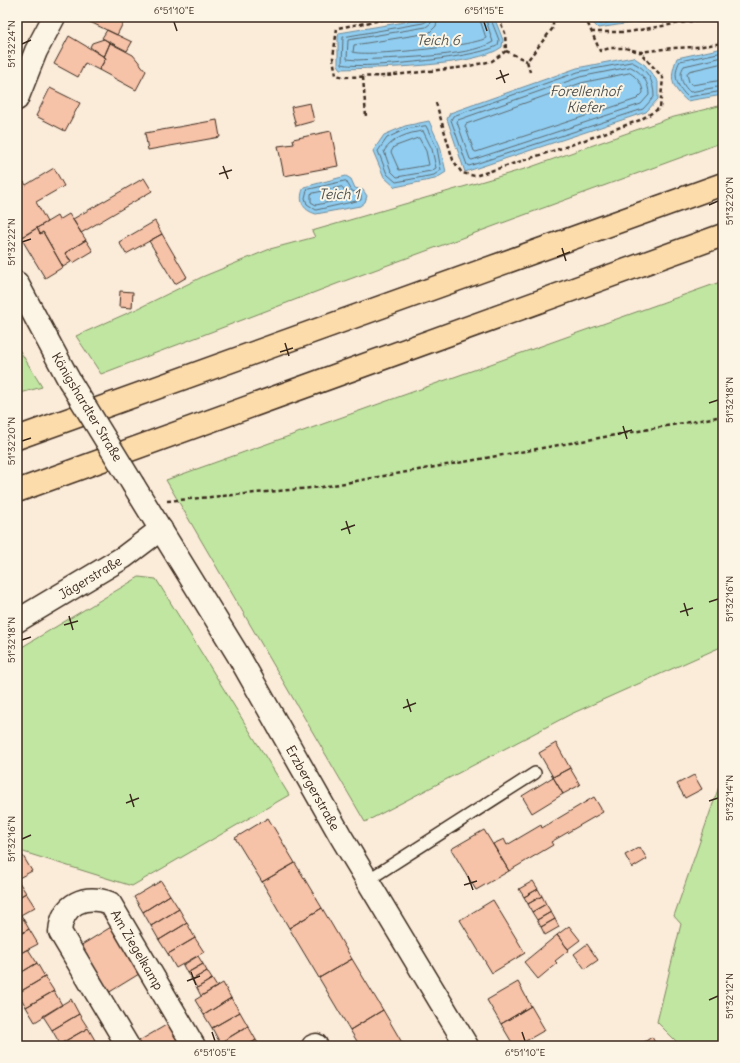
<svg xmlns="http://www.w3.org/2000/svg" width="740" height="1063" viewBox="0 0 740 1063" font-family="Delius,sans-serif">
<rect width="100%" height="100%" fill="#fbebd9"/>
<filter id="ink" filterUnits="userSpaceOnUse"><feTurbulence type="fractalNoise" baseFrequency=".025" numOctaves="2"/><feDisplacementMap in="SourceGraphic" scale="8" xChannelSelector="R" yChannelSelector="G"/><feConvolveMatrix kernelMatrix="1 2 1 2 8 2 1 2 1" color-interpolation-filters="sRGB"/></filter>
<g filter="url(#ink)">
<path fill="#c0e6a1" stroke="#7e8860" d="M723 105V142L339 283 101 374 76 336 139 308 202 277 270 249 315 237 312 231 528 168 670 118Z
M723 281V646L571 714 365 822 166 480Z
M17 346 42 387 17 394Z
M139 577 156 579 289 795 132 886 17 850V650Z
M723 775V1046H681L657 1022 681 924 674 916Z"/>
<path fill="#90cdf0" stroke="#6e8c9c" d="M434 17H494L503 40 502 47C476 67 376 68 341 69L338 65V37L339 33Z
M590 17H669L598 28 592 22Z
M723 48V95L687 101C671 87 669 78 677 58Z
M633 57 645 65 658 82V99L646 112 465 172 447 119 450 113 577 68Z
M429 121 440 146 446 172 435 179 395 187 384 177 373 151 384 135 405 126Z
M346 176 351 179 355 188 363 190 367 196 365 202 360 206 316 214C302 210 298 200 304 187Z"/>
<g fill="none" stroke-linecap="round" stroke-linejoin="round">
<path stroke="#5d6b72" stroke-width="1" d="M427 17V21L423 23 343 37 342 64C359 70 484 57 498 45L499 40 490 17
M432 17 431 23 426 27 348 40 347 59 357 60C390 58 467 58 493 42L485 17
M438 17 436 26 429 33 354 45 353 52C364 57 475 46 486 38L479 17
M594 17 600 24 644 17
M723 52 680 61C672 75 677 87 688 97L723 91
M723 57 684 66C678 75 682 85 690 92L723 86
M632 62C647 69 654 80 654 97L643 109 469 166 467 165 451 120 453 116 578 72Z
M723 63 689 71 687 74 689 82 692 85 723 80
M631 67C643 73 649 83 649 95L641 104 472 160 470 159 457 122 458 120 580 77Z
M630 73C637 77 643 85 643 93L637 99 476 152 474 151 465 126 466 124 581 83Z
M426 126 437 148 441 170 434 175 396 182 387 174 378 151 387 138 406 129Z
M423 131 432 149 436 168 431 171 397 177 391 171 384 151C393 138 407 133 423 131Z
M419 138 426 151 429 165 399 170 391 152 394 147Z
M346 181 352 191 361 194V200L316 210 307 204 305 198 307 190Z
M342 187 349 196V198L316 205 311 202V194Z"/>
</g>
<path fill="#f6c2a8" stroke="#3b2a1e" d="M88 17H121L125 19 117 35 86 20Z
M107 30 132 42 127 51 102 38Z
M69 36 106 58 99 70 85 63 78 77 54 64Z
M104 39 110 43 104 57 90 47 92 43Z
M110 43 133 55 146 71 136 90 99 70 106 58 104 57Z
M50 88 80 103 65 131 36 116Z
M310 103 314 121 296 126 291 107Z
M217 120 220 137 148 150 145 133Z
M331 131 338 166 284 176 278 146 294 144 293 139Z
M54 168 64 186 36 202 47 222 18 239 17 187 24 182 26 185Z
M144 178 152 191 81 233 73 219Z
M69 214 86 240 65 253 71 262 63 267 43 232 40 234 37 228 57 216 59 220Z
M155 221 162 234 126 254 119 242Z
M37 228 40 234 43 232 63 267 45 278 21 238Z
M162 234 187 277 175 284 149 241Z
M86 240 93 251 73 263 65 253Z
M120 291 133 292 132 308 119 307Z
M556 743 570 768 553 777 539 753Z
M570 768 580 785 563 794 553 777Z
M694 775 702 789 685 798 677 784Z
M553 777 563 794 532 813 522 796Z
M594 797 603 812 551 842 553 845 509 871 493 844 504 839 507 845 541 825 542 828Z
M268 818 295 863 262 882 235 838Z
M484 830 509 871 476 890 451 849Z
M640 847 647 859 632 868 625 855Z
M23 856 32 871 17 879V859Z
M295 863 322 908 289 928 262 882Z
M17 879 26 893 17 898Z
M161 881 170 895 143 912 134 897Z
M533 881 538 889 524 897 519 889Z
M538 889 542 896 528 904 524 897Z
M26 893 35 907 17 917V898Z
M170 895 179 909 151 926 143 912Z
M542 896 546 904 532 912 528 904Z
M493 900 525 953 492 973 460 920Z
M546 904 551 912 537 920 532 912Z
M322 908 352 959 319 978 289 928Z
M179 909 187 923 159 940 151 926Z
M551 912 555 919 541 927 537 920Z
M21 915 29 929 17 936V917Z
M555 919 559 927 545 935 541 927Z
M187 923 195 938 168 954 159 940Z
M569 926 580 940 568 949 557 935Z
M111 927 139 974 108 993 80 946Z
M29 929 38 944 17 955V936Z
M557 935 569 950 555 961 557 963 538 979 524 962Z
M195 938 204 952 176 968 168 954Z
M587 944 598 960 585 969 574 954Z
M28 949 37 963 17 975V955Z
M198 956 203 964 187 973 183 965Z
M352 959 383 1010 350 1030 319 978Z
M37 963 45 977 18 993 17 975Z
M203 964 207 971 192 980 187 973Z
M207 971 212 979 197 988 192 980Z
M45 977 54 991 26 1007 18 993Z
M212 979 217 987 201 996 197 988Z
M518 982 531 1006 501 1024 487 1000Z
M223 983 231 998 204 1015 195 1000Z
M54 991 62 1005 35 1022 26 1007Z
M231 998 240 1012 212 1028 204 1015Z
M71 999 79 1014 52 1030 43 1016Z
M531 1006 545 1030 517 1046H514L501 1024Z
M383 1010 404 1046H360L350 1030Z
M240 1012 248 1026 220 1043 212 1028Z
M79 1014 88 1028 60 1044 52 1030Z
M168 1024 181 1046H139L137 1042Z
M248 1026 256 1040 247 1046H222L220 1043Z
M88 1028 96 1042 89 1046H61L60 1044Z
M652 1037 657 1046H638Z
M256 1040 260 1046H247Z
M96 1042 99 1046H89Z"/>
<g fill="none" stroke-linecap="round" stroke-linejoin="round">
<g stroke="#3b2a1e" stroke-width="14">
<path id="lane" d="M368 880 535 773"/>
</g>
<g stroke="#3b2a1e" stroke-width="25">
<g id="street">
<path d="M17 99 36 51 54 17"/>
<path id="s1" d="M128 1046 60 932C62 903 85 894 110 903L194 1046"/>
<path d="M313 1046 316 1045"/>
</g>
</g>
<g stroke="#3b2a1e" stroke-width="25">
<g id="secondary">
<path d="M17 283 69 380"/>
<path id="s2" d="M134 486 238 655 340 835 467 1046"/>
<path id="s3" d="M17 621 124 557 161 529"/>
</g>
</g>
<g stroke="#3b2a1e" stroke-width="25">
<path id="highway" d="M17 438 723 184
M17 491 723 235"/>
</g>
<path stroke="#3b2a1e" stroke-width="2.5" stroke-dasharray="4 3" stroke-linecap="butt" d="M398 17 337 28 333 58 336 75 344 77 386 76 465 67 492 61 506 51 505 33 498 17
M585 17 600 51 610 48H625L640 52 672 48 696 47 723 43
M591 32H628L715 17
M506 51 527 61
M530 72 527 61 553 28V17
M363 77 366 117
M436 103 453 160 462 173 475 176 568 146 640 120 660 108 663 78 640 52
M167 501 322 487 723 416"/>
<use href="#lane" stroke="#fcf5e5" stroke-width="11"/>
<use href="#street" stroke="#fcf5e5" stroke-width="22"/>
<use href="#secondary" stroke="#fcf5e5" stroke-width="22"/>
<use href="#highway" stroke="#fddcac" stroke-width="22"/>
<g stroke="#3b2a1e" stroke-width="25" stroke-linecap="butt">
<path id="secondary-bridge" d="M69 380 134 486"/>
</g>
<use href="#secondary-bridge" stroke="#fcf5e5" stroke-width="22"/>
</g>
</g>
<path fill="none" stroke="#3b2a1e" stroke-width="1.5" d="M174 22 177 31M484 22 487 31M22 44 31 40M500 70 505 83M496 79 509 74M223 166 228 179M219 174 232 170M709 205 718 201M22 242 31 239M562 248 566 261M557 257 570 252M285 343 289 356M280 352 293 348M709 403 718 400M623 426 627 439M618 434 632 430M22 441 31 438M346 521 350 534M341 530 355 525M709 602 718 599M684 603 688 616M680 612 693 608M69 616 73 630M64 625 78 621M22 640 31 637M407 699 411 712M403 708 416 703M130 794 134 807M709 801 718 798M126 803 139 798M22 839 31 835M468 876 473 890M464 885 477 881M191 972 196 985M187 981 200 976M709 1000 718 996M212 1032 215 1041M522 1032 525 1041"/>
<g text-anchor="middle" dominant-baseline="central" stroke-width="4" stroke-linejoin="round" paint-order="stroke">
<g font-size="13" fill="#3b2a1e" stroke="#fcf5e5">
<text transform="translate(87 407) rotate(59)">Königshardter Straße</text>
<text stroke="none"><textPath href="#s3" startOffset="85">Jägerstraße</textPath></text>
<text stroke="none"><textPath href="#s2" startOffset="351">Erzbergerstraße</textPath></text>
<text stroke="none"><textPath href="#s1" startOffset="256">Am Ziegelkamp</textPath></text>
</g>
<g font-size="14" font-style="italic" fill="#505352" stroke="#fcf5e5">
<text x="438" y="40">Teich 6</text>
<text x="585" y="91">Forellenhof<tspan x="585" dy="16">Kiefer</tspan></text>
<text x="339" y="194">Teich 1</text>
</g>
</g>
<rect width="740" height="1063" fill="none" stroke="#fcf5e5" stroke-width="44"/>
<rect x="22" y="22" width="696" height="1019" fill="none" stroke="#3b2a1e" stroke-width="1.5"/>
<g font-size="10" text-anchor="middle" fill="#3b2a1e">
<text x="174" y="14">6°51'10"E</text>
<text x="484" y="14">6°51'15"E</text>
<text transform="translate(11 44) rotate(-90)" y="4">51°32'24"N</text>
<text transform="translate(729 201) rotate(-90)" y="4">51°32'20"N</text>
<text transform="translate(11 242) rotate(-90)" y="4">51°32'22"N</text>
<text transform="translate(729 400) rotate(-90)" y="4">51°32'18"N</text>
<text transform="translate(11 441) rotate(-90)" y="4">51°32'20"N</text>
<text transform="translate(729 599) rotate(-90)" y="4">51°32'16"N</text>
<text transform="translate(11 640) rotate(-90)" y="4">51°32'18"N</text>
<text transform="translate(729 798) rotate(-90)" y="4">51°32'14"N</text>
<text transform="translate(11 839) rotate(-90)" y="4">51°32'16"N</text>
<text transform="translate(729 996) rotate(-90)" y="4">51°32'12"N</text>
<text x="215" y="1056">6°51'05"E</text>
<text x="525" y="1056">6°51'10"E</text>
</g>
</svg>
